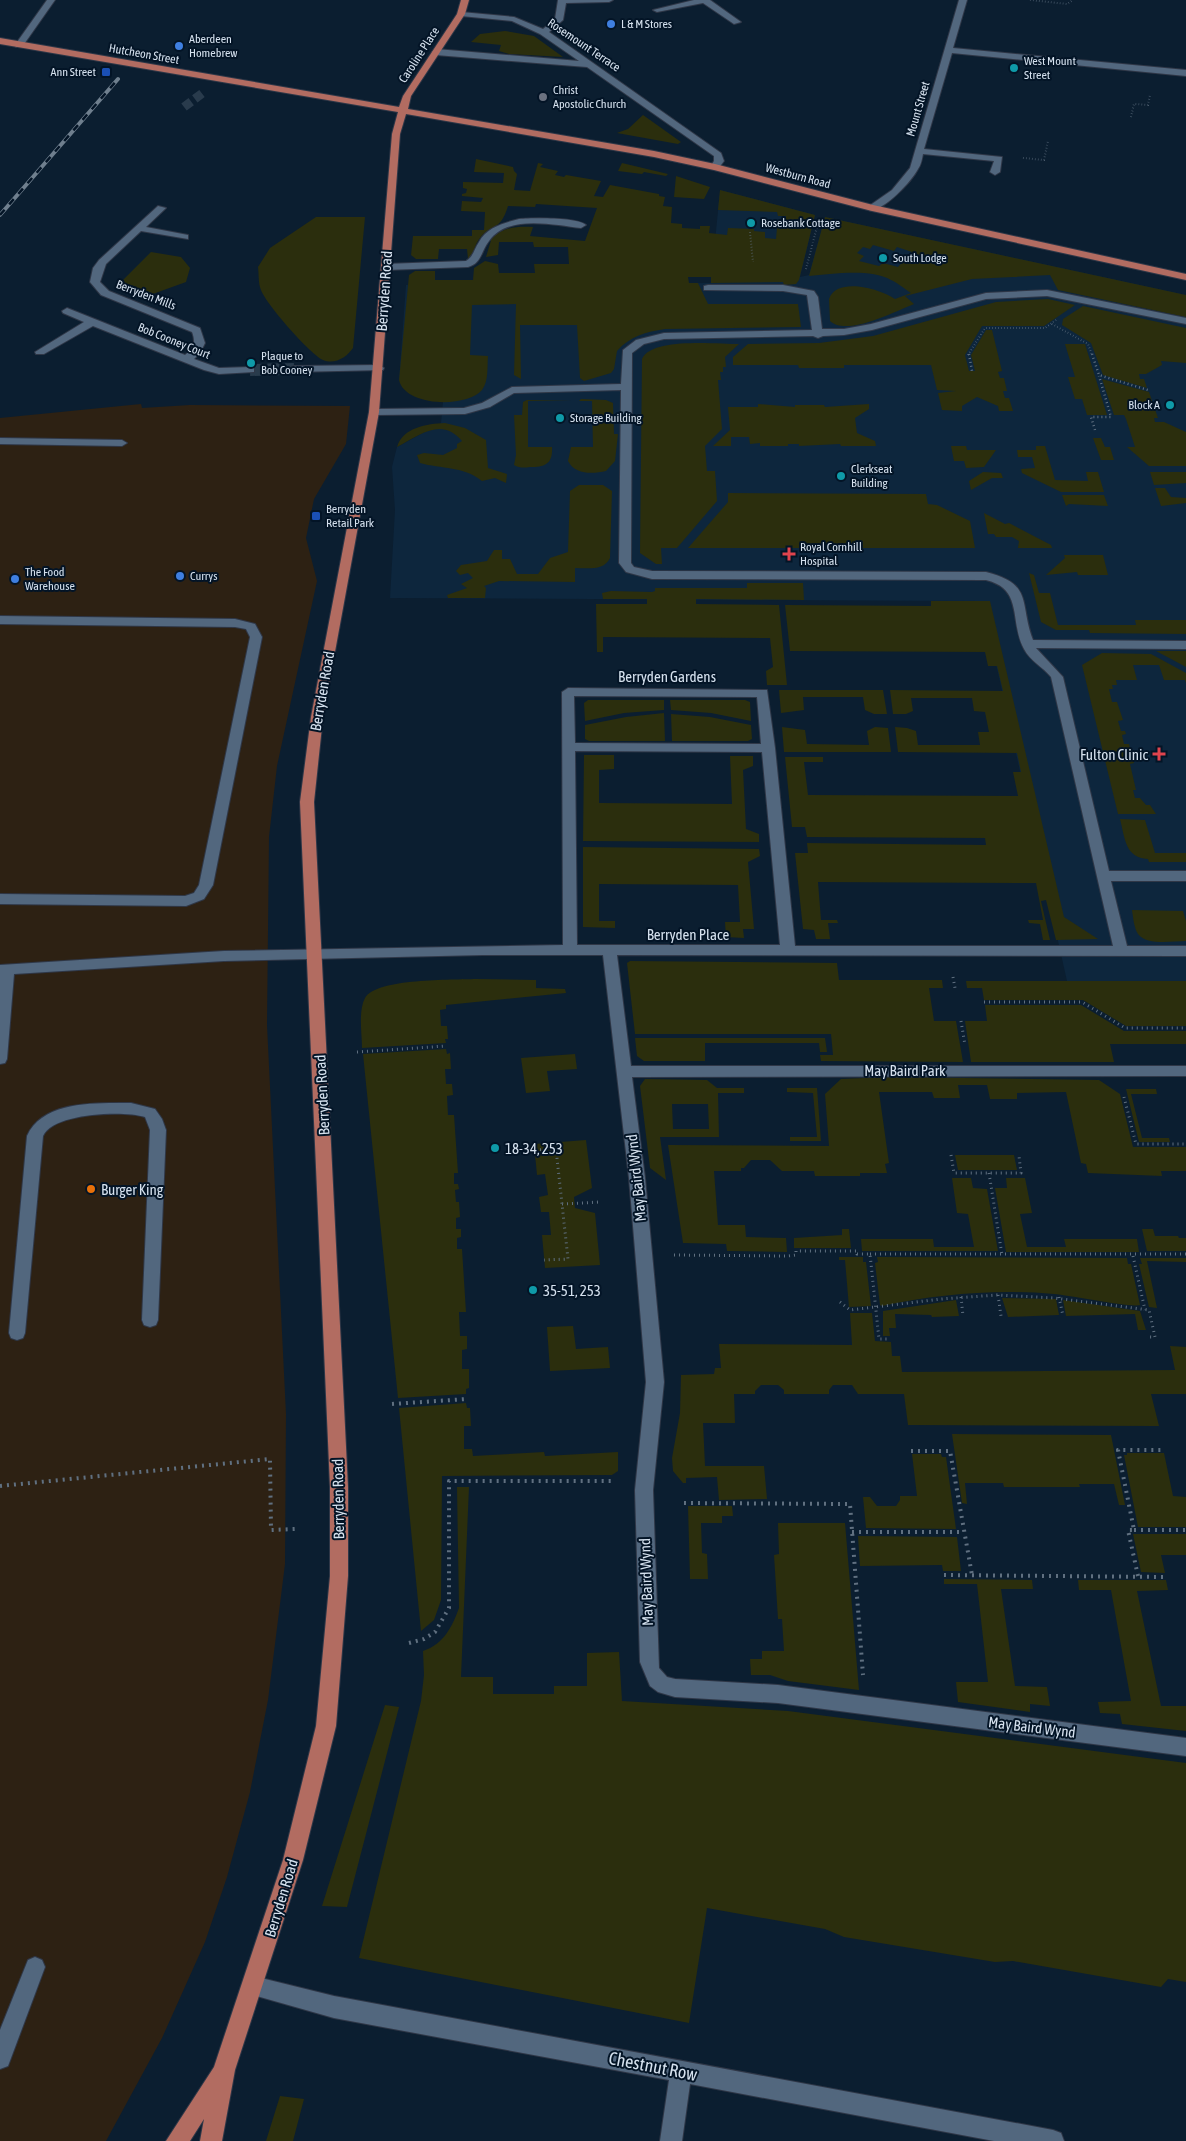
<svg xmlns="http://www.w3.org/2000/svg" width="1186" height="2141" viewBox="0 0 1186 2141" font-family="'Asap Condensed',sans-serif">
<rect width="100%" height="100%" fill="#0b1e30"/>
<path fill="#2d2113" d="M141 404 142 408 190 405 350 406 346 444 314 499 306 538 317 581 277 766 269 837 267 1025 286 1414 285 1564 268 1700 250 1792 227 1877 205 1942 162 2038 106 2141H0V418Z"/>
<path fill="#0d263d" d="M720 190 815 215 800 277 809 275 825 217 1186 295V981H1067L982 601 390 598 395 510 392 467 397 447 441 423 443 402 399 380 406 285 711 283Z"/>
<path fill="#2b2e0d" fill-rule="evenodd" d="M505 31 534 36 563 57 509 54 499 51 501 45 471 42 480 34Z
M643 115 681 142 678 144 617 133 628 129Z
M476 159 513 167 514 171 517 174 514 190 530 191 538 163 543 164 540 167 558 171 555 175 564 177 566 175 601 181 594 196 603 197 610 185 659 194V196L665 197 663 206 672 207 671 223 682 224V228L700 229V226H710L709 233 727 235 728 228 754 229V231L765 232V238L776 239 777 228H786V216H778L777 212 718 210 720 190 815 215 799 280 796 284 784 285 783 282 711 283V277H688L689 283H698L708 304H798L801 327 665 329C646 332 630 336 617 351L614 369 611 373 584 381 580 378 577 325H520L521 379 514 375 516 304 472 305 470 355 488 356C487 366 489 381 482 390 467 408 405 407 399 380L409 275 415 271H435V280H473L474 268 485 261 498 264 499 273H535L534 264H569L568 247H534L533 242H499L498 255 486 257 492 237C505 227 518 226 533 227L530 236 585 241 597 208 536 204 535 207 508 206C500 232 493 222 480 238 474 245 475 253 468 259L467 249H439L438 259H416L411 255 413 236H472V230H484L485 212 461 211 462 201 481 202 483 198 462 196V194L466 193 467 189 463 188V182L503 183 504 173 474 172Z
M622 163 668 174 666 176 644 172 642 174 618 171Z
M676 176 710 187 704 199 674 197Z
M316 217H365L353 348C347 357 335 365 323 360 310 354 266 304 261 290 258 283 259 274 258 267L270 248Z
M825 217 1186 295V317L1058 290 1050 275 972 279 905 296 914 304C896 311 847 337 830 321L829 299C837 276 881 289 895 299L911 293C905 289 898 283 891 280 870 268 832 274 809 276ZM873 245 894 251 897 247 912 252 898 267 883 263 879 266 859 261 864 256 857 253 863 247 870 249Z
M151 252 181 257 190 268 186 282 150 295 127 287 123 280Z
M1048 299 1075 305 1044 326H982L965 355 969 371H975L971 355 986 330H992L1002 371 998 372 1000 378H1004L1007 391H1003L1005 398H1009L1013 411H999L998 406 977 397 962 406V411L942 410 938 393 956 391 937 390 931 365H844V368H799L798 365H733V357L748 344 819 343 873 336 996 302Z
M1083 306 1186 328V363L1161 361 1162 365 1146 374H1139L1140 379H1144L1147 388 1103 375 1091 343 1062 325 1063 319Z
M739 344 725 357 726 367H723V372H720L721 380H718L722 429 705 446 707 471H715L717 501 677 548H661L662 564H656L640 553 642 359C651 337 717 344 739 344Z
M1065 344H1085L1107 415H1087L1082 399H1075L1068 377H1075Z
M1102 379 1149 392 1158 418H1154L1155 422H1164L1186 432V466H1149L1127 447H1135L1126 419 1124 415H1114Z
M581 399 606 400 613 403 614 434H618L615 461 606 471C593 474 575 475 568 461L571 447H593L592 401H579Z
M527 400 572 401H528V447H552C553 464 545 467 530 467 524 468 519 468 514 465L516 455 514 415H522L523 402Z
M758 404 795 407V405H824L825 407 869 404V409L855 418 857 433 875 441 876 446H841L840 444 799 446V444H788V446H760V443L750 444 749 437H731V446H713L730 430 728 407H758Z
M445 423 465 428 486 440 488 468 507 474 506 483 495 478 482 481C464 466 441 469 420 463L417 455 424 453 443 455 457 448V444L462 441C442 417 421 434 397 447 403 427 427 424 445 423Z
M1093 438H1101L1105 447H1110L1114 460H1101Z
M951 446H966L967 450H996L984 467 966 468 964 461H954Z
M1036 446H1045L1055 480 1088 481 1086 472H1098L1104 492H1061L1022 473 1021 469 1035 468 1032 457H1018L1017 450H1036Z
M983 472 1001 473 1003 478H992L971 490 969 481Z
M1150 472H1186V483L1154 485Z
M579 485H603L612 491 610 558C604 571 588 568 575 568V582L499 581 484 586 486 588 485 598H448L447 595 467 588 461 584 473 578 468 573 460 575 456 571 461 565 487 561 494 550H502V559H510L517 574H538L550 558 568 552 570 491Z
M1155 488H1165L1171 497 1186 498V503L1161 506Z
M728 493 926 494 928 504 937 505 970 521 975 548H688L728 502Z
M1062 495H1104L1108 506 1069 504 1066 506Z
M984 513 1005 524 1009 523 1051 545 1052 548H1018L1019 541 1012 537H996L994 534H988Z
M1064 555H1103L1108 575H1078L1077 572 1046 575 1065 558Z
M1029 573 1034 575 1039 593H1050L1058 625H1136L1135 620H1186V634L1090 633 1089 630H1056L1041 622Z
M747 583H803L804 600 696 599V604L779 605 787 685H767L766 671 773 667 770 638 603 637V652H597L596 604H647V599H603L602 593 611 591 652 592 655 591V588H747Z
M931 601H990L1064 917 1098 939 1056 940 1046 900 1041 901 1050 940H1043L1040 924 1029 923 1028 920H1043L1036 883 818 882 821 920H837L838 923H828L830 939H816L814 930 803 929 795 853H808L807 843 986 845 985 838 807 837 805 827H792L785 757H823V762H804L808 795 1018 796 1013 772H1021L1017 753 898 752 895 727 907 728 916 731 918 745H980L978 732H989L985 712 974 711 972 698H911L913 711 906 714H893L890 690 1003 691 997 666H988L985 652 790 651 785 605 931 606Z
M1156 651H1186V667Z
M1102 653 1151 654 1186 673V683L1185 680H1164L1159 665H1133L1137 680H1116L1117 685H1112L1113 689H1109L1112 702H1117L1123 720 1118 721 1121 731H1125L1126 734 1122 735 1124 744H1129L1134 763 1130 764 1136 790H1133L1135 798H1140L1146 805H1150L1156 814H1118L1082 665Z
M779 690H883L887 714H874L865 710 863 697H803L804 710 781 713Z
M588 700H664V710L624 713 585 721 584 703Z
M670 700H745L750 702 751 721 711 713 671 710Z
M664 713 665 741H589L585 739V725L626 717Z
M671 714 710 717 751 725 752 739 748 741H672Z
M782 727 805 730 807 744 869 745 867 731 875 727 888 728 891 752H784Z
M584 755H614V769L599 770V803L732 804 730 756H753V766L743 770 746 829 759 834V842L583 841Z
M1120 819 1145 820 1155 853H1186V862H1149L1148 859C1125 858 1125 838 1120 819Z
M583 847 759 849 760 856 748 862 754 929H743L744 938 726 937 725 922H740L738 885 599 884V921H615V928L583 927Z
M1132 910 1183 911 1186 921V941C1173 941 1147 946 1138 934 1134 928 1133 917 1132 910Z
M630 961 837 963 839 980H942L943 988H929L934 1021H956L963 1062 821 1061 820 1055H833L831 1034H635L627 963Z
M476 979 536 980V988L565 989 566 993 446 1005V1009L440 1010 441 1026H447L448 1039H445L446 1043 362 1048C362 1034 358 1011 365 998 376 978 453 980 476 979Z
M966 981H1186V1026H1126L1083 1000H984L982 988H967Z
M985 1005H1081L1124 1031H1186V1044H1110L1114 1062H971L965 1021H987Z
M635 1038H825L827 1052H820L819 1043H705V1061H644L637 1056Z
M446 1049 447 1054 450 1053 451 1069H445L446 1084H452L453 1095 447 1096 448 1115H454L458 1173H454V1184H458L459 1189 455 1190 456 1202H459L460 1217 456 1218V1229H461V1237L457 1238V1249H462L466 1312H459L460 1336H467V1349L462 1350V1369H469V1388L466 1389V1394L398 1398 363 1054Z
M575 1054 577 1069 547 1071 550 1091 526 1093 521 1058Z
M889 1077 1099 1080 1120 1094 1133 1147H1186V1171H1161L1162 1176 1088 1173 1086 1164 1081 1163 1066 1092 1017 1093V1099H990L987 1085H958L960 1098H934L932 1092H879L889 1163 885 1164 887 1173H860V1176H815L814 1171H782L770 1160H751L744 1168H741V1171H714L718 1225H745L746 1237 786 1238 787 1252 727 1251 726 1244 683 1243 668 1145 829 1146 825 1094 841 1079Z
M645 1079 707 1080 717 1088H744V1093H718L719 1137H660L666 1180 650 1168 640 1086ZM672 1104H708L709 1129H673Z
M787 1088H817L821 1141H790V1137H817L813 1093 787 1092Z
M1126 1089H1156L1157 1094H1131L1142 1138H1169L1170 1142H1139Z
M586 1140 592 1188 574 1197 575 1208 595 1213 600 1265 545 1268 542 1235H551L549 1212H541L539 1197 548 1195 545 1174 537 1175 534 1144Z
M955 1155H1014L1017 1170H958Z
M952 1178H971L973 1188 987 1189 998 1251H862L861 1239H933L934 1247H974L968 1214 957 1213Z
M1006 1178H1025L1032 1213 1020 1214 1027 1247H1066L1064 1239H1137L1139 1252H1006L995 1188H1007Z
M842 1229H849L851 1248H794V1238L842 1235Z
M1142 1229H1153L1155 1236H1178L1179 1238H1186V1251H1147Z
M839 1257H863V1262H866L871 1306 849 1307 845 1260H839Z
M877 1257 1127 1258 1128 1264H1131L1140 1305C1131 1308 1069 1295 1054 1294 997 1289 938 1294 882 1306L880 1305 875 1263 878 1262Z
M1140 1258H1186V1262L1147 1261 1157 1308 1149 1307 1139 1264H1142Z
M1002 1298 1056 1299 1059 1315 1008 1317Z
M956 1300 959 1316 932 1317 931 1315 895 1314 896 1328H889L890 1336H883V1311Z
M1063 1300 1140 1311 1146 1330H1138L1135 1314 1066 1316Z
M850 1313H872L875 1341 891 1342 892 1356H900L902 1372 1175 1370 1170 1346 1186 1347V1394H1151L1159 1426 912 1425H908L904 1394H858L852 1385H833L829 1390V1394H784V1390L778 1385H761L755 1391V1394H734L735 1423H703L705 1466H764L767 1499 719 1500 717 1477 686 1478V1483H683L673 1471 672 1458 680 1413 681 1375 714 1374 715 1368H721L719 1344 852 1345Z
M573 1326 576 1349 608 1347 610 1368 550 1371 547 1327Z
M466 1403 467 1408H470L471 1426H464V1449H472L473 1456 544 1452 545 1456 618 1452V1471L612 1475 442 1476 441 1600 434 1620 421 1631 399 1408Z
M952 1434 1111 1435 1125 1505H1119L1114 1484H1079L1080 1487H1004L1003 1483H965L967 1504 962 1503Z
M1127 1453H1164L1173 1496 1186 1497V1527H1138L1124 1455H1127Z
M912 1454H941L942 1457H946L956 1529 866 1528 863 1497H870L877 1506H896L900 1500V1496H917Z
M457 1487H469L461 1677H493V1694H554V1686H587V1653L619 1652 622 1701 788 1711 1186 1763V1982L1168 1979 1161 1987 1013 1961 995 1962 844 1937 825 1929 707 1908 689 2023 359 1958 421 1701 424 1675 423 1651C444 1644 452 1627 459 1608Z
M688 1506H732L733 1516H722V1523H701L702 1553 707 1554 708 1579H690Z
M778 1523H845L859 1690 788 1681 770 1675H751L750 1659H762V1651H784L782 1619H778L774 1555 779 1554Z
M1133 1534H1186V1555H1161L1165 1573 1141 1572Z
M858 1536 957 1537 961 1571H943L942 1565 860 1566Z
M944 1579 1032 1580 1033 1589H1001L1015 1686 1047 1687 1050 1706 1030 1704V1712L958 1702 956 1682H988L977 1584H944Z
M1078 1580H1166L1168 1590 1137 1591 1161 1706H1186V1731L1122 1724 1120 1714 1100 1713 1098 1702 1131 1701 1111 1590H1079Z
M385 1705 399 1707 347 1907 322 1906Z
M280 2096 304 2099 293 2141H266Z"/>
<g fill="none" stroke-linecap="round" stroke-linejoin="round">
<path stroke="#293b4c" stroke-width="9" stroke-dasharray="9 4.5" stroke-linecap="butt" d="M184 107 204 92"/>
<path stroke="#293b4c" stroke-width="12" stroke-dasharray="12 5.5" stroke-linecap="butt" d="M250 370 294 369"/>
<g stroke="#2f3747" stroke-width="2">
<path id="minor" d="M47 0H55L22 47H16L15 45Z
M558 0H613L609 2 566 3 563 20 549 32 721 153 724 161 718 169 710 167 714 161V156L587 67 436 55 432 52 436 49 579 61 540 34 512 21 461 16 457 14 461 12 514 17 543 29 555 19Z
M694 0H710L741 22 734 24 703 3 657 12 653 10Z
M959 0H967L953 48 1186 70V76L952 53 924 149 1002 157 1000 172 995 175 990 172 994 161 923 154C922 159 921 165 918 169 912 181 882 213 869 210V206L892 190 910 168Z
M158 206 166 208 146 227 188 235V239L141 231 106 264 100 282 109 291 200 328 205 343 200 353 194 359 219 368 250 367 254 368V372L219 374 204 370 93 326 44 354H36L35 352 84 322 63 313 62 311 67 308 185 355C194 349 196 342 192 332L101 295 90 282 93 268 99 260Z
M519 219C533 218 576 217 586 225L581 228C554 225 508 214 489 241 481 251 482 263 468 267L386 270 381 267 386 264 466 261C474 256 474 249 479 242 487 227 504 223 519 219Z
M708 285H783L814 291 818 297 822 329H844L871 324 986 293 1047 290 1186 318V324L1047 296 986 299 872 330 844 335 823 336 818 338 813 336 664 339 644 344 632 353 631 563 634 567 652 571 986 572C1034 584 1019 603 1033 640L1186 641V649L1036 648 1063 677 1109 871H1186V881H1111L1127 946H1186V956L617 955 631 1066H1186V1076L632 1077 645 1178 664 1382 653 1490 659 1668 667 1677 675 1679 778 1685 1186 1738V1756L778 1703 675 1697 658 1692 650 1686 640 1662 635 1490 646 1382 629 1178 603 955H483L224 961 14 974 7 1059 5 1063 0 1064V965L224 951 563 945 562 692 568 688 767 690 775 748 795 946H1113L1051 677C1043 667 1030 661 1024 649 1009 622 1024 589 986 580L652 579 626 572 619 563 621 390 514 393 490 407 465 414 374 415 369 412 374 409 464 408 482 403 512 387 621 384 623 350 636 340 664 333 812 330 807 295 783 291 704 290V286ZM574 696 757 697 761 744 575 743ZM575 751 762 752 780 945H577Z
M379 365 384 368 383 370 294 372 289 369 294 366Z
M0 438 122 440 127 443 122 446 0 444Z
M0 616 235 619 255 624 262 637 213 885 204 899 186 906 0 904V894L185 896 194 893 199 885 250 637 246 629 235 627 0 624Z
M131 1103 155 1109 162 1119 166 1130 158 1320 156 1325 150 1327 144 1325 142 1320 150 1130 145 1117C123 1110 53 1113 43 1136L25 1333 23 1338 17 1340 11 1338 9 1333 27 1136C43 1100 97 1103 131 1103Z
M35 1957 42 1960 45 1967 8 2066 0 2069V2030L28 1960Z
M253 1976 334 1996 1053 2130 1061 2133 1064 2141H994L690 2084 682 2141H660L669 2080 334 2018 246 1993 243 1986 246 1979Z"/>
</g>
<g stroke="#2f3747" stroke-width="2">
<path id="major" d="M461 0H469L465 14 411 96 408 109 654 151 715 164 873 205 1186 274V280L872 211 714 170 654 157 406 114 400 134 379 412 323 717 314 802 348 1487V1576L336 1726 303 1860 235 2070 222 2141H200L204 2119 190 2141H166L214 2067 283 1860 316 1726 330 1576V1487L300 802 311 717 369 412 392 134 398 112 0 44V38L399 107 403 96 457 14Z"/>
</g>
<path stroke="#607080" stroke-width="2" stroke-dasharray="0.5 2.5" stroke-linecap="butt" d="M1030 0 1067 4 1073 0
M1131 117 1134 104 1148 105 1150 95
M1023 158 1044 160 1048 141
M750 232 753 262
M806 269 819 219
M1052 324 1088 344 1092 355
M968 355 985 328H1045L1056 320"/>
<path stroke="#607080" stroke-width="2.5" stroke-dasharray="1 3" stroke-linecap="butt" d="M969 354 972 371
M1092 354 1099 375 1148 390
M1095 430 1091 417H1111L1099 376"/>
<path stroke="#607080" stroke-width="3" stroke-dasharray="1 4" stroke-linecap="butt" d="M953 977 955 988
M984 1002H1082L1125 1028H1186
M961 1021 965 1045
M357 1052 446 1046
M1124 1097 1136 1144H1186
M535 1150 556 1149 568 1259 544 1260
M951 1155 954 1173H1021L1019 1156
M989 1173 1002 1255
M562 1204 600 1202
M870 1254H1186
M674 1255 788 1256 796 1255V1251H857V1254H870L879 1339H890
M1133 1256 1145 1310
M998 1295 1001 1316
M961 1297 963 1316
M1059 1297 1063 1316
M840 1302 850 1310 941 1299 997 1295 1054 1298 1149 1310 1155 1337H1148"/>
<path stroke="#607080" stroke-width="4" stroke-dasharray="2 5" stroke-linecap="butt" d="M392 1404 467 1399
M911 1451H950L972 1575
M0 1486 270 1459 271 1530 295 1529
M684 1503 850 1504 863 1675
M1134 1530H1186
M852 1532H964
M944 1575 1165 1577
M1138 1576 1128 1530H1134L1118 1450H1163
M409 1643 424 1639 435 1632 449 1608V1481H614"/>
<use href="#minor" fill="#52677e" fill-rule="evenodd"/>
<use href="#major" fill="#b26c61" fill-rule="evenodd"/>
<g stroke="#6f7f8e" stroke-width="4">
<path id="rail" d="M0 215 118 79"/>
</g>
<use href="#rail" stroke="#031426" stroke-width="2.5" stroke-dasharray="7" stroke-linecap="butt"/>
</g>
<g fill="#3f7fe0" stroke="#031426" stroke-width="2">
<circle cx="611" cy="24" r="5"/>
<circle cx="179" cy="46" r="5"/>
<circle cx="180" cy="576" r="5"/>
<circle cx="15" cy="579" r="5"/>
</g>
<g fill="#0f9aa8" stroke="#031426" stroke-width="2">
<circle cx="1014" cy="68" r="5"/>
<circle cx="751" cy="223" r="5"/>
<circle cx="883" cy="258" r="5"/>
<circle cx="251" cy="363" r="5"/>
<circle cx="1170" cy="405" r="5"/>
<circle cx="560" cy="418" r="5"/>
<circle cx="841" cy="476" r="5"/>
<circle cx="495" cy="1148" r="5"/>
<circle cx="533" cy="1290" r="5"/>
</g>
<g fill="#1a4fb4" stroke="#031426" stroke-width="2">
<rect x="101" y="67" width="10" height="10" rx="2.5"/>
<rect x="311" y="511" width="10" height="10" rx="2.5"/>
</g>
<circle fill="#6b7280" stroke="#031426" stroke-width="2" cx="543" cy="97" r="5"/>
<g fill="#e0444e" stroke="#031426" stroke-width="2">
<path d="M786.5 546.5h5v5h5v5h-5v5h-5v-5h-5v-5h5z"/>
<path d="M1156.5 746.5h5v5h5v5h-5v5h-5v-5h-5v-5h5z"/>
</g>
<circle fill="#e8710a" stroke="#031426" stroke-width="2" cx="91" cy="1189" r="5"/>
<g text-anchor="middle" dominant-baseline="central" stroke-width="4" stroke-linejoin="round" paint-order="stroke">
<g font-size="12" fill="#d5e1ee" stroke="#031426" text-anchor="start">
<text x="621" y="24">L &amp; M Stores</text>
<text x="189" y="39">Aberdeen<tspan x="189" dy="14">Homebrew</tspan></text>
<text x="1024" y="61">West Mount<tspan x="1024" dy="14">Street</tspan></text>
<text x="96" y="72" text-anchor="end">Ann Street</text>
<text x="553" y="90">Christ<tspan x="553" dy="14">Apostolic Church</tspan></text>
<text x="761" y="223">Rosebank Cottage</text>
<text x="893" y="258">South Lodge</text>
<text x="261" y="356">Plaque to<tspan x="261" dy="14">Bob Cooney</tspan></text>
<text x="1160" y="405" text-anchor="end">Block A</text>
<text x="570" y="418">Storage Building</text>
<text x="851" y="469">Clerkseat<tspan x="851" dy="14">Building</tspan></text>
<text x="326" y="509">Berryden<tspan x="326" dy="14">Retail Park</tspan></text>
<text x="800" y="547">Royal Cornhill<tspan x="800" dy="14">Hospital</tspan></text>
<text x="25" y="572">The Food<tspan x="25" dy="14">Warehouse</tspan></text>
<text x="190" y="576">Currys</text>
</g>
<g font-size="12" fill="#d5e1ee" stroke="#031426">
<text transform="translate(584 45) rotate(34)">Rosemount Terrace</text>
<text transform="translate(144 54) rotate(10)">Hutcheon Street</text>
<text transform="translate(419 55) rotate(-57)">Caroline Place</text>
<text transform="translate(918 109) rotate(-74)">Mount Street</text>
<text transform="translate(798 176) rotate(15)">Westburn Road</text>
<text transform="translate(146 295) rotate(21)">Berryden Mills</text>
<text transform="translate(174 341) rotate(22)">Bob Cooney Court</text>
</g>
<g font-size="15" fill="#d5e1ee" stroke="#031426">
<text transform="translate(384 291) rotate(-86)">Berryden Road</text>
<text x="667" y="676">Berryden Gardens</text>
<text transform="translate(322 691) rotate(-80)">Berryden Road</text>
<text x="688" y="934">Berryden Place</text>
<text x="905" y="1070">May Baird Park</text>
<text transform="translate(322 1095) rotate(-93)">Berryden Road</text>
<text transform="translate(636 1178) rotate(-96)">May Baird Wynd</text>
<text transform="translate(338 1499) rotate(-91)">Berryden Road</text>
<text transform="translate(646 1582) rotate(-92)">May Baird Wynd</text>
<text transform="translate(1032 1727) rotate(7)">May Baird Wynd</text>
<text transform="translate(281 1898) rotate(-73)">Berryden Road</text>
</g>
<g font-size="15" fill="#d5e1ee" stroke="#031426" text-anchor="start">
<text x="1148" y="754" text-anchor="end">Fulton Clinic</text>
<text x="505" y="1148">18-34, 253</text>
<text x="101" y="1189">Burger King</text>
<text x="543" y="1290">35-51, 253</text>
</g>
<g font-size="18" fill="#d5e1ee" stroke="#031426">
<text transform="translate(653 2066) rotate(11)">Chestnut Row</text>
</g>
</g>
</svg>
